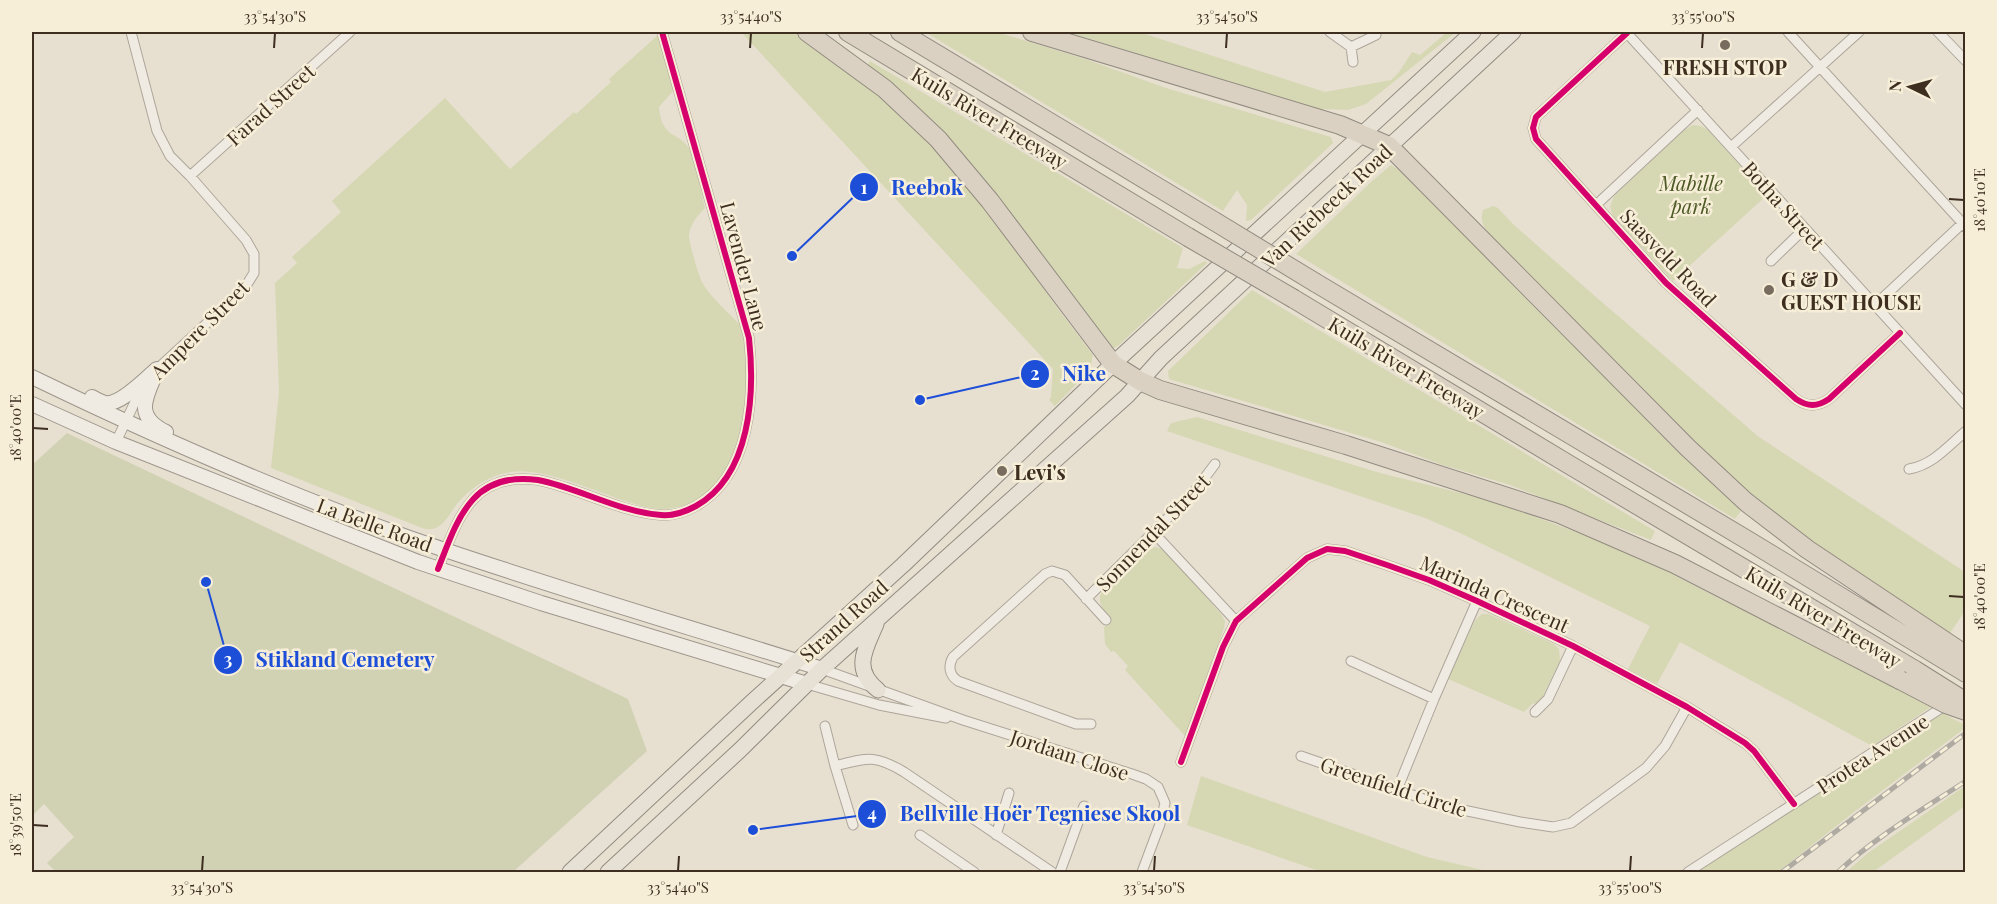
<svg xmlns="http://www.w3.org/2000/svg" width="1997" height="904" viewBox="0 0 1997 904" font-family="'Playfair Display',serif">
<rect width="100%" height="100%" fill="#e7e0d1"/>
<path fill="#d6d7b3" d="M741 32H794L869 84 912 122 980 199 1061 313 1093 355 1090 370 1055 406 1049 400 1051 397 1053 369Z
M925 32H997L1088 60 1166 88 1331 137 1333 143 1251 220 1246 221 1247 205 1237 190 1223 211Z
M1067 32H1139L1325 92 1391 80 1399 72 1412 52 1420 55 1447 32H1456L1366 104 1348 110 1319 109Z
M658 35 674 90 659 107C662 141 679 130 691 151 696 161 702 195 705 208 698 215 690 224 689 235 688 239 699 277 702 282 707 292 718 302 725 310 733 319 741 322 744 334 747 347 746 362 746 375 746 430 731 508 662 509 648 509 635 504 622 500 595 491 559 475 531 472 501 468 475 482 456 505 451 512 446 522 439 526 434 530 428 530 422 528L271 468 279 392 275 283 297 263 292 257 341 212 332 201 445 98 510 169 574 112 576 114 611 82 609 79Z
M870 61 1183 248 1177 268 1189 269 1205 261 1207 263 1119 345 1114 348 1110 347 1049 264 964 156 943 133 867 66Z
M1693 125 1701 126 1708 130 1767 195 1673 281 1613 216 1610 207 1614 196 1684 130Z
M1391 165 1404 173 1743 508 1735 519 1296 254 1371 182Z
M1493 206 1498 208 1514 225 1596 297 1759 437 1965 572V611L1948 636 1823 553 1729 478 1494 240C1486 229 1479 224 1483 210Z
M1252 290 1655 531 1651 540 1510 485 1443 465 1381 442 1169 379 1168 371Z
M1197 417 1380 473 1489 500 1579 533 1655 565 1720 599 1773 622 1931 707 1872 746 1680 642 1657 684 1628 669 1650 626 1460 533 1425 518 1167 431 1171 423Z
M1155 547 1164 549 1221 614 1225 621 1224 628 1185 736 1125 670 1128 666 1114 651 1111 652 1105 644 1104 627 1112 620C1105 612 1097 605 1101 593L1147 551Z
M1482 614H1489L1554 644 1559 649 1560 661 1540 702 1532 704 1524 712 1448 679 1475 620Z
M1942 713 1965 725V728L1854 812 1778 872H1697Z
M1201 776 1427 857 1491 872H1322L1187 825Z
M1965 786V806L1873 872H1846L1868 853Z"/>
<path fill="#d1d1b3" d="M67 433 628 699 647 751 513 872H56L47 863 74 837 44 804 32 816V465Z"/>
<g fill="none" stroke-linecap="round" stroke-linejoin="round">
<g stroke="#ada599" stroke-width="11">
<path id="minor" d="M131 32 157 131 170 156 190 176 246 240 254 254V273L244 289 155 371
M1330 32 1351 47 1376 35
M1626 32 1966 405
M1788 32 1966 227
M1938 32 1966 61
M1627 33 1536 117 1533 128 1536 139 1666 283 1796 399C1808 407 1817 407 1829 399L1900 333
M1351 47 1353 62
M1731 147 1859 32
M190 176 350 32
M1596 205 1698 110
M1771 261 1804 229
M1875 305 1965 221
M116 442 142 387
M1909 469C1933 465 1948 446 1966 431
M1154 533 1236 621
M438 569C458 518 472 471 538 480 579 488 619 512 661 515 673 516 685 512 696 506 751 475 755 394 749 338L662 32
M1086 599 1194 492 1215 464
M1351 661 1434 699
M822 669 963 720 1132 774 1146 779 1158 787 1165 803 1160 824 1142 872
M807 684 879 705 946 718
M1535 712 1548 699 1573 646
M1091 724H1076L958 681C949 675 948 666 953 657L1045 574 1052 571 1065 575 1106 620
M825 726 835 766
M1301 756 1444 806 1520 822 1553 827 1571 823 1646 768 1665 746 1687 707
M1181 762 1223 647 1236 621 1307 558 1327 549 1345 551 1387 565 1429 580 1477 601 1573 646 1687 707 1745 743 1754 751 1794 804
M1397 790 1434 699 1477 601
M853 825 835 766C867 758 874 754 904 772L1052 872
M920 835 974 872
M996 835 1009 793
M1060 872 1084 806
M1688 872 1946 705"/>
</g>
<g stroke="#9c958a" stroke-width="16">
<path id="secondary" d="M157 371C146 397 133 416 166 432
M32 377C154 436 279 491 407 537 544 585 683 625 822 669
M92 397C96 399 101 402 105 403 120 406 145 379 157 369
M32 404 116 442 418 562 541 603 807 684"/>
</g>
<g stroke="#928b80" stroke-width="17">
<path id="primary" d="M876 624C865 650 852 669 878 690
M570 872 752 702 903 565 1113 364 1473 32
M608 872 740 750 822 669 1127 396 1161 358 1513 32"/>
</g>
<g stroke="#928b80" stroke-width="20">
<path id="motorway" d="M807 32 885 89 938 139 990 201 1113 364 1140 381 1160 390 1346 445 1560 514 1675 564 1900 680
M848 32 1188 237
M900 32 1214 221
M1032 32 1340 125 1389 146 1688 448 1746 502 1807 549 1966 655
M1316 283 1749 541 1966 673
M1294 299 1568 464 1915 670"/>
</g>
<use href="#minor" stroke="#efebe3" stroke-width="9"/>
<use href="#secondary" stroke="#efebe3" stroke-width="14"/>
<use href="#primary" stroke="#e6e1d4" stroke-width="15"/>
<use href="#motorway" stroke="#dad1c2" stroke-width="18"/>
<g stroke="#afaaa2" stroke-width="5">
<path id="rail" d="M1782 872 1966 733
M1838 872C1875 837 1922 810 1966 781"/>
</g>
<use href="#rail" stroke="#f7eed8" stroke-width="3" stroke-dasharray="9" stroke-linecap="butt"/>
<g stroke="#928b80" stroke-width="20" stroke-linecap="butt">
<path id="motorway-bridge" d="M1214 221 1316 283
M1188 237 1294 299
M1915 670 1966 702
M1900 680 1946 704 1966 711"/>
</g>
<use href="#motorway-bridge" stroke="#dad1c2" stroke-width="18"/>
<g stroke="#f7eed8" stroke-width="10">
<path id="cycleway" d="M1627 33 1536 117 1533 128 1536 139 1666 283 1796 399C1808 407 1817 407 1829 399L1900 333
M438 569C458 518 472 471 538 480 579 488 619 512 661 515 673 516 685 512 696 506 751 475 755 394 749 338L662 32
M1181 762 1223 647 1236 621 1307 558 1327 549 1345 551 1387 565 1429 580 1477 601 1573 646 1687 707 1745 743 1754 751 1794 804"/>
</g>
<use href="#cycleway" stroke="#d6006c" stroke-width="6"/>
</g>
<path fill="none" stroke="#3d2e20" stroke-width="2" d="M274 48 275 33M750 48 751 33M1226 48 1227 33M1702 48 1703 33M1949 199 1964 200M33 428 48 429M1949 596 1964 597M33 825 48 826M202 871 203 856M678 871 679 856M1154 871 1155 856M1630 871 1631 856"/>
<g fill="#786c5e" stroke="#f7eed8" stroke-width="2">
<circle cx="1725" cy="45" r="6"/>
<circle cx="1769" cy="290" r="6"/>
<circle cx="1002" cy="471" r="6"/>
</g>
<g text-anchor="middle" dominant-baseline="central" stroke-width="5" stroke-linejoin="round" paint-order="stroke">
<g font-size="20" font-weight="bold" fill="#3d2e20" stroke="#f7eed8" text-anchor="start">
<text x="1725" y="66" text-anchor="middle">FRESH STOP</text>
<text x="1781" y="278">G &amp; D<tspan x="1781" dy="23">GUEST HOUSE</tspan></text>
<text x="1014" y="471">Levi's</text>
</g>
<g font-size="20" fill="#3d2e20" stroke="#f7eed8">
<text transform="translate(270 104) rotate(-42)">Farad Street</text>
<text transform="translate(990 117) rotate(31)">Kuils River Freeway</text>
<text transform="translate(1326 205) rotate(-43)">Van Riebeeck Road</text>
<text transform="translate(1784 205) rotate(48)">Botha Street</text>
<text transform="translate(1669 257) rotate(46)">Saasveld Road</text>
<text transform="translate(745 266) rotate(75)">Lavender Lane</text>
<text transform="translate(199 329) rotate(-45)">Ampere Street</text>
<text transform="translate(1407 367) rotate(31)">Kuils River Freeway</text>
<text transform="translate(375 524) rotate(20)">La Belle Road</text>
<text transform="translate(1152 532) rotate(-46)">Sonnendal Street</text>
<text transform="translate(1495 593) rotate(24)">Marinda Crescent</text>
<text transform="translate(1824 616) rotate(31)">Kuils River Freeway</text>
<text transform="translate(843 620) rotate(-42)">Strand Road</text>
<text transform="translate(1872 753) rotate(-33)">Protea Avenue</text>
<text transform="translate(1070 754) rotate(18)">Jordaan Close</text>
<text transform="translate(1394 786) rotate(18)">Greenfield Circle</text>
</g>
<g font-size="20" font-style="italic" fill="#4d5a26" stroke="#f7eed8">
<text x="1691" y="182">Mabille<tspan x="1691" dy="23">park</tspan></text>
</g>
</g>
<path fill="none" stroke="#1d4ed8" stroke-width="2" d="M792 256L864 187M920 400L1035 374M206 582L228 660M753 830L872 814"/>
<g fill="#1d4ed8" stroke="#f7eed8" stroke-width="2">
<circle cx="792" cy="256" r="6"/>
<circle cx="920" cy="400" r="6"/>
<circle cx="206" cy="582" r="6"/>
<circle cx="753" cy="830" r="6"/>
<circle cx="864" cy="187" r="15"/>
<circle cx="1035" cy="374" r="15"/>
<circle cx="228" cy="660" r="15"/>
<circle cx="872" cy="814" r="15"/>
</g>
<g font-size="18" text-anchor="middle" font-weight="bold" fill="#fff">
<text x="864" y="194">1</text>
<text x="1035" y="380">2</text>
<text x="228" y="666">3</text>
<text x="872" y="820">4</text>
</g>
<g font-size="21" text-anchor="middle" font-weight="bold" fill="#1d4ed8" stroke="#f7eed8" stroke-width="5" stroke-linejoin="round" paint-order="stroke">
<text x="927" y="195">Reebok</text>
<text x="1084" y="381">Nike</text>
<text x="345" y="667">Stikland Cemetery</text>
<text x="1040" y="821">Bellville Hoër Tegniese Skool</text>
</g>
<rect width="1997" height="904" fill="none" stroke="#f7eed8" stroke-width="66"/>
<g transform="translate(1910 87) rotate(275)" stroke="#f7eed8" stroke-width="4.5" paint-order="stroke">
<path d="M0-4.5L10 22L0 15L-10 22Z" fill="#3d2e20"/>
<text y="-9" font-size="16" font-weight="bold" text-anchor="middle" fill="#3d2e20">N</text>
</g>
<rect x="33" y="33" width="1931" height="838" fill="none" stroke="#3d2e20" stroke-width="2"/>
<g font-size="15" text-anchor="middle" fill="#3d2e20">
<text x="275" y="22">33°54'30"S</text>
<text x="751" y="22">33°54'40"S</text>
<text x="1227" y="22">33°54'50"S</text>
<text x="1703" y="22">33°55'00"S</text>
<text transform="translate(1980 200) rotate(-90)" y="5">18°40'10"E</text>
<text transform="translate(16 428) rotate(-90)" y="5">18°40'00"E</text>
<text transform="translate(1980 597) rotate(-90)" y="5">18°40'00"E</text>
<text transform="translate(16 825) rotate(-90)" y="5">18°39'50"E</text>
<text x="202" y="893">33°54'30"S</text>
<text x="678" y="893">33°54'40"S</text>
<text x="1154" y="893">33°54'50"S</text>
<text x="1630" y="893">33°55'00"S</text>
</g>
</svg>
